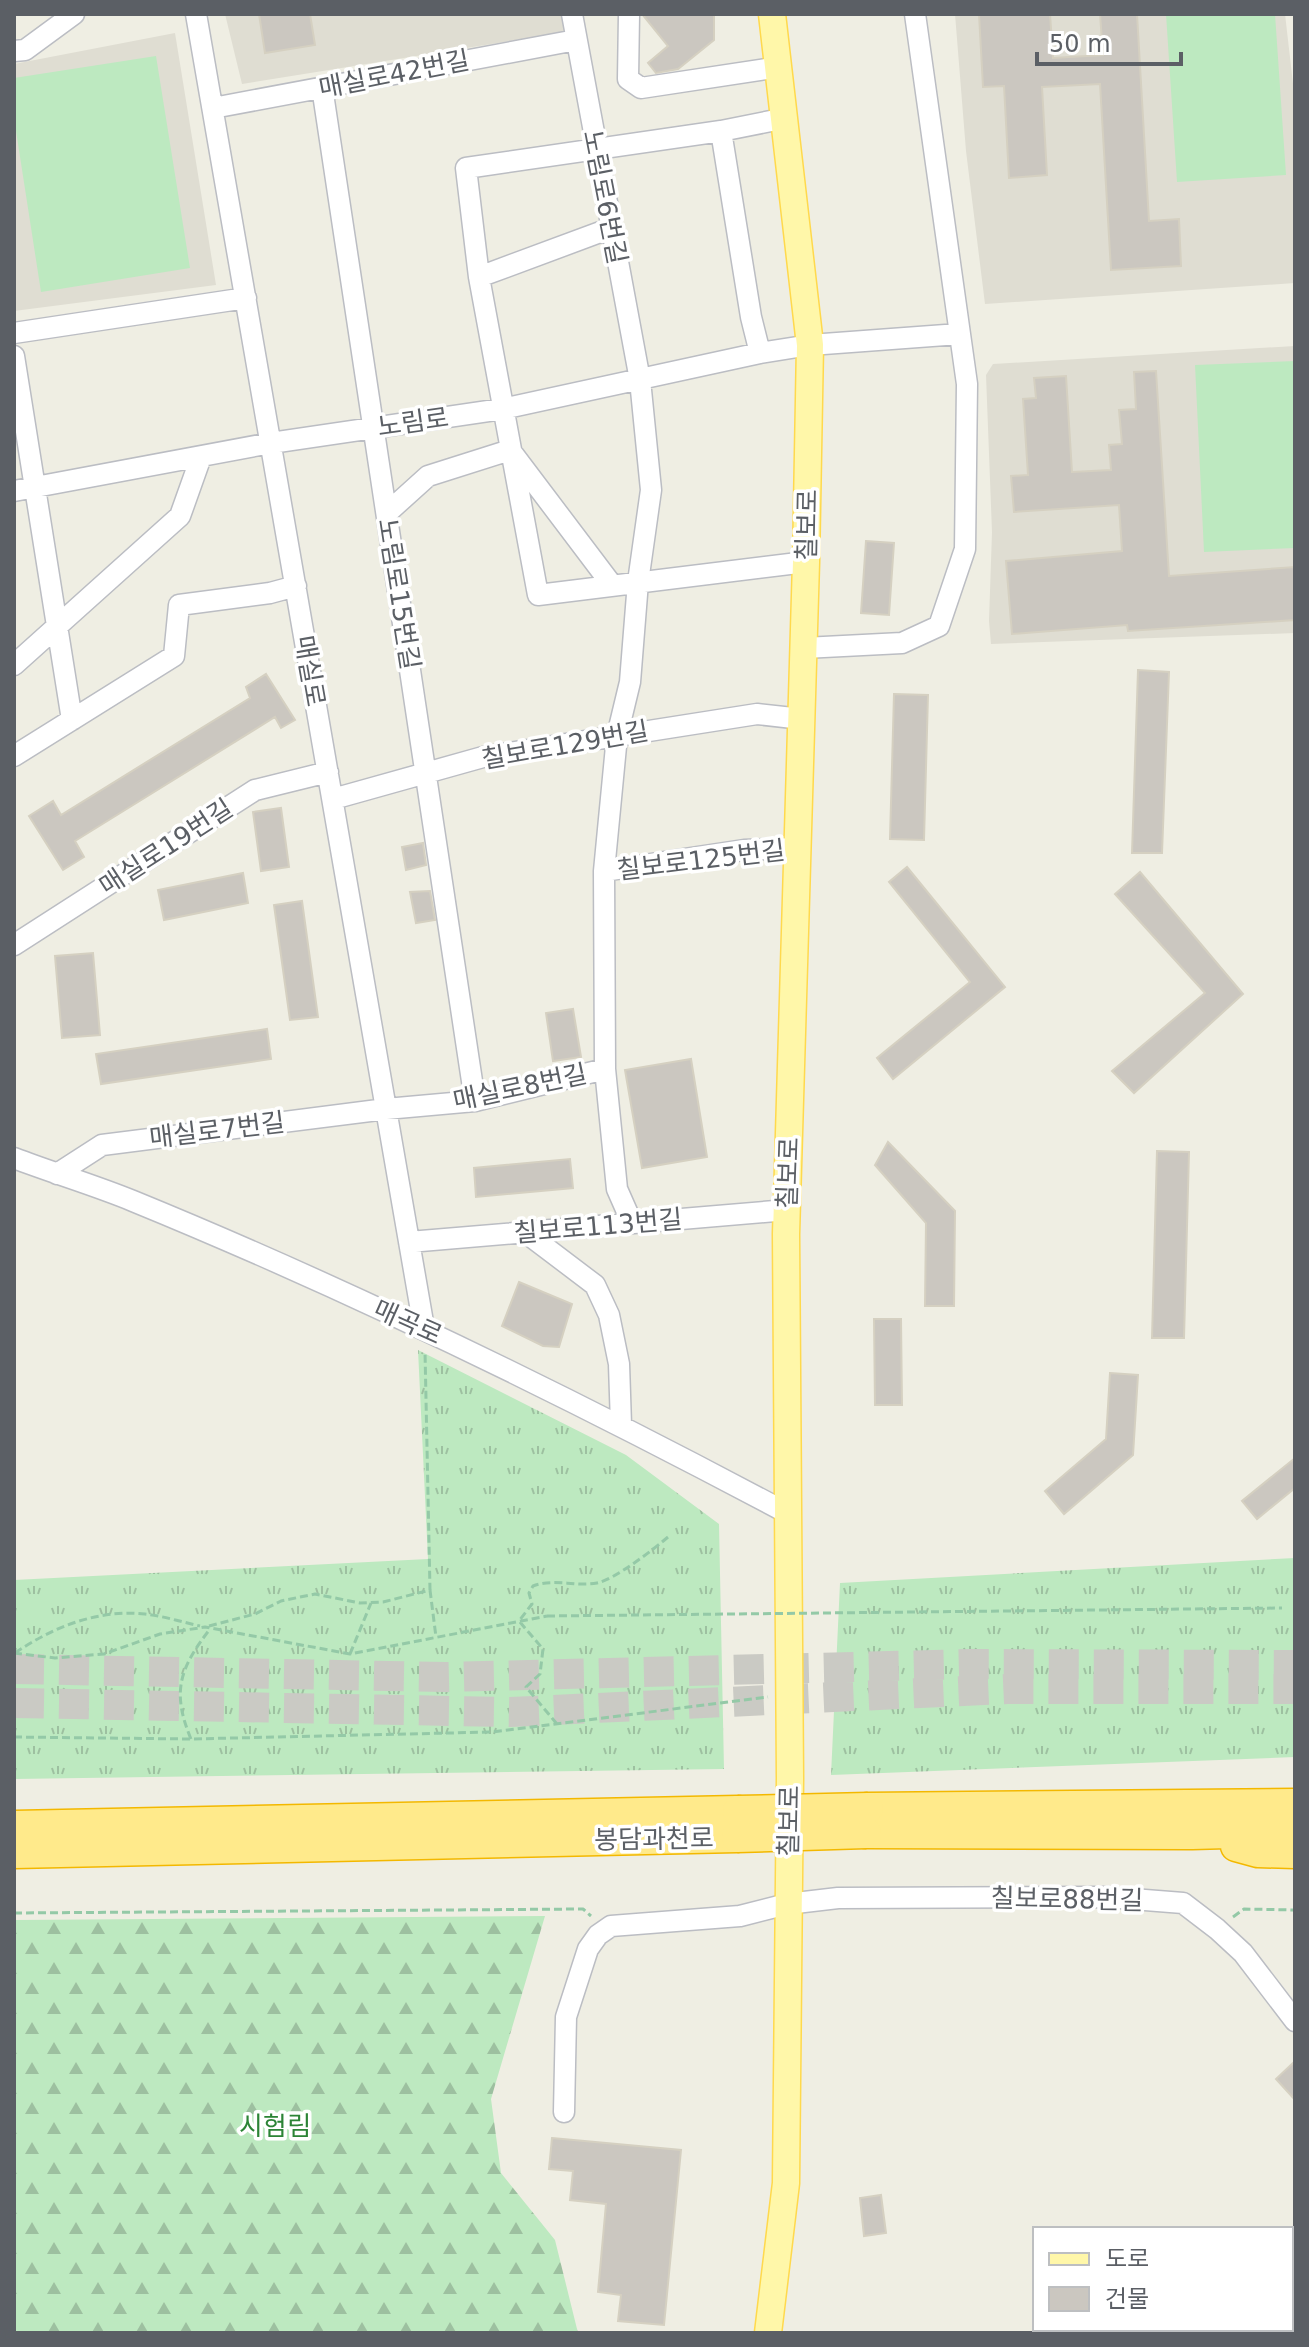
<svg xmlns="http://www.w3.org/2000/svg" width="1309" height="2347" viewBox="0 0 1309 2347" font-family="'DejaVu Sans','Noto Sans KR',sans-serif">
<defs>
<pattern id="grass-tufts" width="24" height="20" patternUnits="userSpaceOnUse" patternTransform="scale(2)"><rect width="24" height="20" fill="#bde9c0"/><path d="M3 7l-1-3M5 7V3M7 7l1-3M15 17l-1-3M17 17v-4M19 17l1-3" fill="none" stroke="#9dc0a0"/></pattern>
<pattern id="forest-firs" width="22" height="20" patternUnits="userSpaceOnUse" patternTransform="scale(2)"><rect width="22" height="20" fill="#bde9c0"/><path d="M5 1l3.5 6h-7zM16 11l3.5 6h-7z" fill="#9dc0a0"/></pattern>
</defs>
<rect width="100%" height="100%" fill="#efeee3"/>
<path fill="#dfddd2" d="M225 14H563L566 32 242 84Z
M955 14H1285L1295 101V283L985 304 966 151Z
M175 33 216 285 14 311V64Z
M1295 346V633L991 644 989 621 992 532 986 375 993 364Z"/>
<path fill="url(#grass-tufts)" d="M418 1350 626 1455 719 1524 724 1769 14 1779V1580L428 1559Z
M1295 1558V1757L831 1775 840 1583Z"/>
<path fill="url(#forest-firs)" d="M545 1916 491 2099 501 2173 555 2240 578 2333H14V1920Z"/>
<path fill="#bde9c0" d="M1166 14H1275L1286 175 1177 182Z
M156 56 190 268 41 292 14 118V78Z
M1295 361V548L1204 552 1195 365Z"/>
<path fill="#cbc7c0" stroke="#d5d0c1" stroke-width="2" d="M259 14H310L315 45 265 53Z
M642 14H714V40L678 69 656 73 648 63 668 46Z
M979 14H1050L1053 58 1103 55 1100 14H1137L1149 221 1179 219 1181 266 1111 270 1100 84 1042 87 1047 175 1009 178 1004 86 983 87Z
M1156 371 1169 576 1295 567V620L1128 631 1127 625 1012 634 1006 561 1122 551 1119 505 1014 512 1011 476 1028 475 1023 399 1036 398 1034 378 1066 376 1072 472 1111 470 1109 445 1122 444 1119 410 1136 409 1134 372Z
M866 541 894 543 889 615 861 613Z
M1138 670 1169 672 1162 853H1132Z
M266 674 295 720 281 728 275 717 75 841 84 857 63 870 29 816 53 801 61 815 250 698 246 687Z
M894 694 928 695 924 840 890 839Z
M281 808 289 867 261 871 253 812Z
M423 843 426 865 406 870 402 847Z
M907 867 1005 987 893 1079 877 1058 970 982 889 882Z
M1140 872 1243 994 1134 1093 1112 1071 1205 993 1115 894Z
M243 873 248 903 164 920 158 890Z
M430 891 435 920 416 923 410 892Z
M302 901 318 1017 290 1020 274 905Z
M93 953 100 1035 62 1038 55 956Z
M573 1009 581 1057 553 1061 546 1013Z
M267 1029 271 1059 101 1084 96 1054Z
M691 1059 707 1157 642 1168 625 1070Z
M888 1142 955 1211 954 1306H925L926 1223 875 1165Z
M1157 1151 1189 1152 1184 1338H1152Z
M570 1159 573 1188 476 1197 474 1168Z
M519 1282 572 1304 559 1347 543 1346 502 1326Z
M874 1319H901L902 1405H875Z
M1110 1373 1138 1375 1133 1455 1064 1514 1045 1491 1106 1439Z
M1295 1458V1488L1257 1519 1242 1501Z
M1295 2061V2100L1276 2079Z
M552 2138 681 2150 664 2325 618 2321 621 2295 598 2292 606 2204 570 2200 573 2171 549 2169Z
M881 2195 886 2233 864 2236 860 2198Z"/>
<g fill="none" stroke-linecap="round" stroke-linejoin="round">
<path stroke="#cacac4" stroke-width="30" stroke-dasharray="30 15" stroke-linecap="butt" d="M14 1669 445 1677 971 1664 1295 1665
M14 1703 510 1712 1007 1689H1295"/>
<g stroke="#bbbdc3" stroke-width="23">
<path id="minor" d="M196 14 424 1328
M572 14 640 380 651 490 638 582 630 682 617 736 604 871 605 1069 617 1189 632 1223
M629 14 628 79 641 88 780 67
M14 51 25 50 74 14
M322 87 475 1101
M213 108 576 40
M786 118 721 131 466 168 479 277 538 595 806 562
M721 131 751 317 760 353
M479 277 611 228
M14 333 246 298
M14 356 72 720
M14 491 271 443 502 409 760 353 810 345 959 334
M387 513 428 476 510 450 612 585
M804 648 902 643 939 626 965 549 967 384 915 14
M14 665 180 516 201 457
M14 756 174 656 179 605 270 593 296 586
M333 799 483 757 757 714 802 719
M604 871 744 850 798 848
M14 945 255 790 328 772
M14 1158C53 1173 94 1185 133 1201 358 1293 575 1400 789 1514
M57 1174 102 1145 386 1109 475 1101 605 1069
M525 1232 595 1285 609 1315 619 1364 621 1425
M409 1242 787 1210
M564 2112 566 2017 588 1949 598 1935 611 1926 740 1916 787 1904 838 1898 1107 1897 1183 1903 1217 1929 1243 1953 1295 2021"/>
</g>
<g stroke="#ffd94d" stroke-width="29">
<path id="major" d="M768 2333 786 2183 790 1778 786 1234 806 562 810 345 772 14"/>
</g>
<g stroke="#f3b800" stroke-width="33">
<path id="highway" d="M868 1808 1295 1804
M14 1826 738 1811
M866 1833 1192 1834 1295 1831
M1236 1846 1258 1852 1295 1853
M14 1853 737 1837"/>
</g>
<path stroke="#94c9a7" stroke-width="3" stroke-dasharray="8 4" stroke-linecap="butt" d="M430 1590 436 1637
M209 1626 255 1614 281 1601 315 1594 360 1603 383 1602 430 1590 425 1351
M14 1653 55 1658 104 1654 160 1634 205 1627 350 1654 547 1616
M15 1653C53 1627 98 1609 145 1614 163 1616 182 1622 200 1626
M350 1654 371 1603
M557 1724 526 1687 540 1674 543 1649 519 1621 532 1604 529 1593 533 1586C554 1578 576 1587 597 1583 614 1580 654 1549 668 1537
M14 1737 191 1739 492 1732 768 1697
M191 1739C171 1691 180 1668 210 1629
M14 1913 583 1909 591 1916
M1233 1917 1244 1909 1295 1910"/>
<use href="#minor" stroke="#fff" stroke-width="20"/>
<use href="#major" stroke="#fff7a9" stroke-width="26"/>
<use href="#highway" stroke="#ffea8b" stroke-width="30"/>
<g stroke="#f3b800" stroke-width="33" stroke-linecap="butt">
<path id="highway-bridge" d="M738 1811 868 1808
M737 1837 866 1833"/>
</g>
<path stroke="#94c9a7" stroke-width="3" stroke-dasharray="8 4" stroke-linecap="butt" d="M547 1616 1282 1608"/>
<use href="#highway-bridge" stroke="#ffea8b" stroke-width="30"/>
</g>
<g text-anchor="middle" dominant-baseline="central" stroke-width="7" stroke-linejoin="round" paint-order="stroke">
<g font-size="26" fill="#5b5f65" stroke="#fff">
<text transform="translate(394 74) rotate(-11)">매실로42번길</text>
<text transform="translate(605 197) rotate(79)">노림로6번길</text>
<text transform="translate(413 422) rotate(-8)">노림로</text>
<text transform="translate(807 525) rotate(-89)">칠보로</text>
<text transform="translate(399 594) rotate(81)">노림로15번길</text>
<text transform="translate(310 671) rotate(80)">매실로</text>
<text transform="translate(565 745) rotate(-10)">칠보로129번길</text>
<text transform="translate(166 847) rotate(-33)">매실로19번길</text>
<text transform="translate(701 860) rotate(-7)">칠보로125번길</text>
<text transform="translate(520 1087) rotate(-12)">매실로8번길</text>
<text transform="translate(217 1130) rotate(-7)">매실로7번길</text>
<text transform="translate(788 1173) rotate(-88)">칠보로</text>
<text transform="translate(598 1226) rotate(-5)">칠보로113번길</text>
<text transform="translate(408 1322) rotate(24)">매곡로</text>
<text transform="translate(789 1821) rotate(-89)">칠보로</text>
<text transform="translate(654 1839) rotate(-1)">봉담과천로</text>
<text transform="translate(1067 1899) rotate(1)">칠보로88번길</text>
</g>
<g font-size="26" fill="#2c8436" stroke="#fff">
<text x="275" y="2126">시험림</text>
</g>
</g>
<rect width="1309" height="2347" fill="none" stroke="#5b5f65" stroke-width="32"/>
<rect x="1033" y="2227" width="260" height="104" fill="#ffffff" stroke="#bdbfc1" stroke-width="2"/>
<rect x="1049" y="2253" width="40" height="12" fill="#fff7a9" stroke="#bdbfc1" stroke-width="2"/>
<text x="1105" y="2267" font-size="24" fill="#5b5f65">도로</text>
<rect x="1049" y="2287" width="40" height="24" fill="#cbc7c0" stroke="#bdbfc1" stroke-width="2"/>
<text x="1105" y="2307" font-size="24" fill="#5b5f65">건물</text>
<path d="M1037 52v12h144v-12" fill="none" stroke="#5b5f65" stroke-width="4"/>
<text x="1049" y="52" font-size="24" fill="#5b5f65" stroke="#ffffff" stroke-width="6" paint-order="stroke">50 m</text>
</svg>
